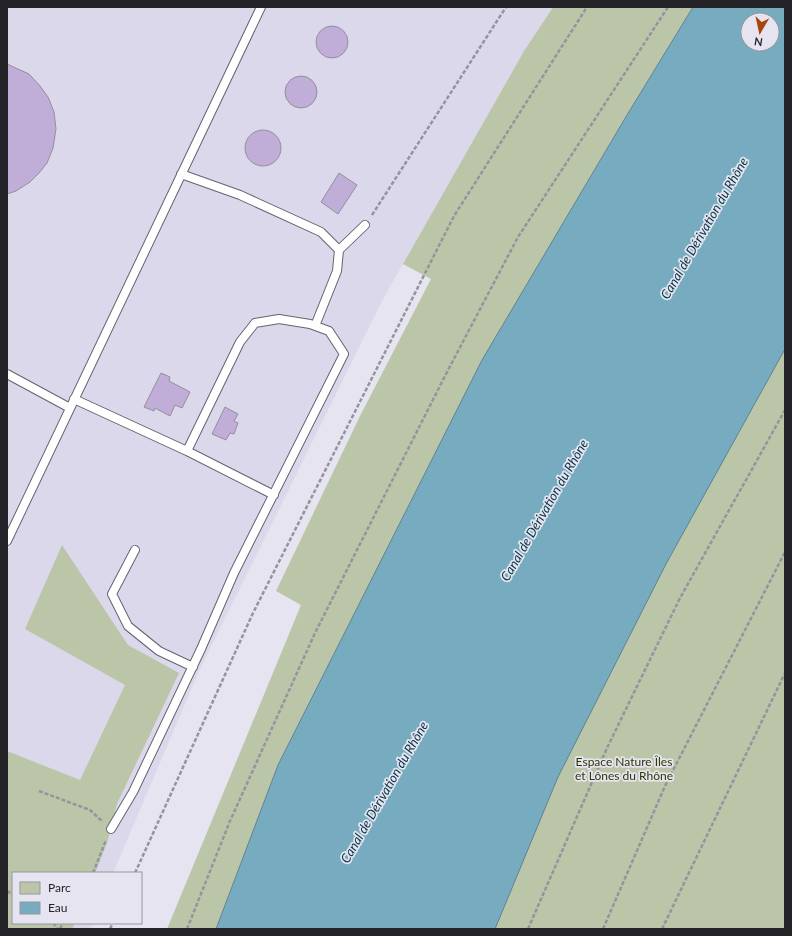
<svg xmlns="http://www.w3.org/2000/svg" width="792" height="936" viewBox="0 0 792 936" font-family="Lato,sans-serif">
<rect width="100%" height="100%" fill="#e6e4f0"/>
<path fill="#dcd8eb" d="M7 7H553L524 51 382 301 200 669 113 873H13V923H94L91 929H7Z"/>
<path fill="#bbc6a9" d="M553 7H693L627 115 482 360 278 765 216 929H167L301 605 276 591 360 416 431 279 403 264 524 51Z
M785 170V929H344Z
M62 545 128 645 179 673 117 804 107 843 95 873H13V923H75L72 929H7V751L80 780 125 685 25 629Z"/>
<path fill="#77abc0" stroke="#5e8292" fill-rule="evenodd" d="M693 7H785V349L666 564 558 777 495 929H216L278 765 482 360 627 115ZM748 20H772V44H748Z"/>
<path fill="#c0add8" stroke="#948f9a" d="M316 42a16 16 0 1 1 32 0a16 16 0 1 1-32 0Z
M7 64 29 74 40 86 48 97 54 112 56 129 53 148 47 163 39 173 30 182 16 191 7 194Z
M285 92a16 16 0 1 1 32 0a16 16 0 1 1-32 0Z
M245 148a18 18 0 1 1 36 0a18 18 0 1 1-36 0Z
M339 173 357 185 338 214 321 202Z
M161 373 170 377 169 381 190 392 182 408 175 405 170 416 155 408 154 411 144 407Z
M225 407 238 414 234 421 238 423 234 434 230 433 226 440 212 434Z"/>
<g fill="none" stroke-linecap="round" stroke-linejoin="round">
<g stroke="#65636e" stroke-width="10">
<path id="lane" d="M181 174 240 195 321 232 339 250 337 271 315 326
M339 250 365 225
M7 374 70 408
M74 399 187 451 274 495
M7 541 261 7
M135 550 112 594 128 626 159 651 193 667
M111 829 133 792 201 649 234 573 344 354 329 331 310 324 279 319 255 323 240 342 187 451"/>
</g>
<path stroke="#95949d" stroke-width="2.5" stroke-dasharray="4 2" stroke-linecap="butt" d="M372 215 506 7
M39 791 90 810 103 822
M93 873 106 840
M135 873 253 613 454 216 587 7
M7 891 13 895
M53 923 58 929
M60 929 63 923
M110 929 113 923
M187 929 230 821 315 633 447 372 518 237 668 7
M528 929 607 748 680 598 785 410
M603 929 665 786 785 552
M662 929 785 673"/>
<use href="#lane" stroke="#fff" stroke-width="8"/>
</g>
<g text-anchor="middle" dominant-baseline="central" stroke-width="3.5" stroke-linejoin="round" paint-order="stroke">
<g font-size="12" fill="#2b3905" stroke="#e6e4f0">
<text x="624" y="761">Espace Nature Îles<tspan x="624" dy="14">et Lônes du Rhône</tspan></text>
</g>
<g font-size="13" font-style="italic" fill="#033444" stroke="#e6e4f0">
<text transform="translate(704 228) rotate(-60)">Canal de Dérivation du Rhône</text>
<text transform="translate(544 510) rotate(-60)">Canal de Dérivation du Rhône</text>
<text transform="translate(384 792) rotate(-60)">Canal de Dérivation du Rhône</text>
</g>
</g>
<rect width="792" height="936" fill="none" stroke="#232226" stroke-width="16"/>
<rect x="12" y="872" width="130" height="52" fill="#e6e4f0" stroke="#98969f"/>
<rect x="20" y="882" width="20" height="12" fill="#bbc6a9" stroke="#98969f"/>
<text x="48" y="892" font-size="12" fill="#232226">Parc</text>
<rect x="20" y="902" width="20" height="12" fill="#77abc0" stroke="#98969f"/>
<text x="48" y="912" font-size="12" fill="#232226">Eau</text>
<g transform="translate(760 32) rotate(189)"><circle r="19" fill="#e6e4f0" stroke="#98969f"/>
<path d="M0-3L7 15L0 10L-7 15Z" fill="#a8440e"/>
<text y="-6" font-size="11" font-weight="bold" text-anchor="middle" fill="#232226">N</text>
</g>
</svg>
